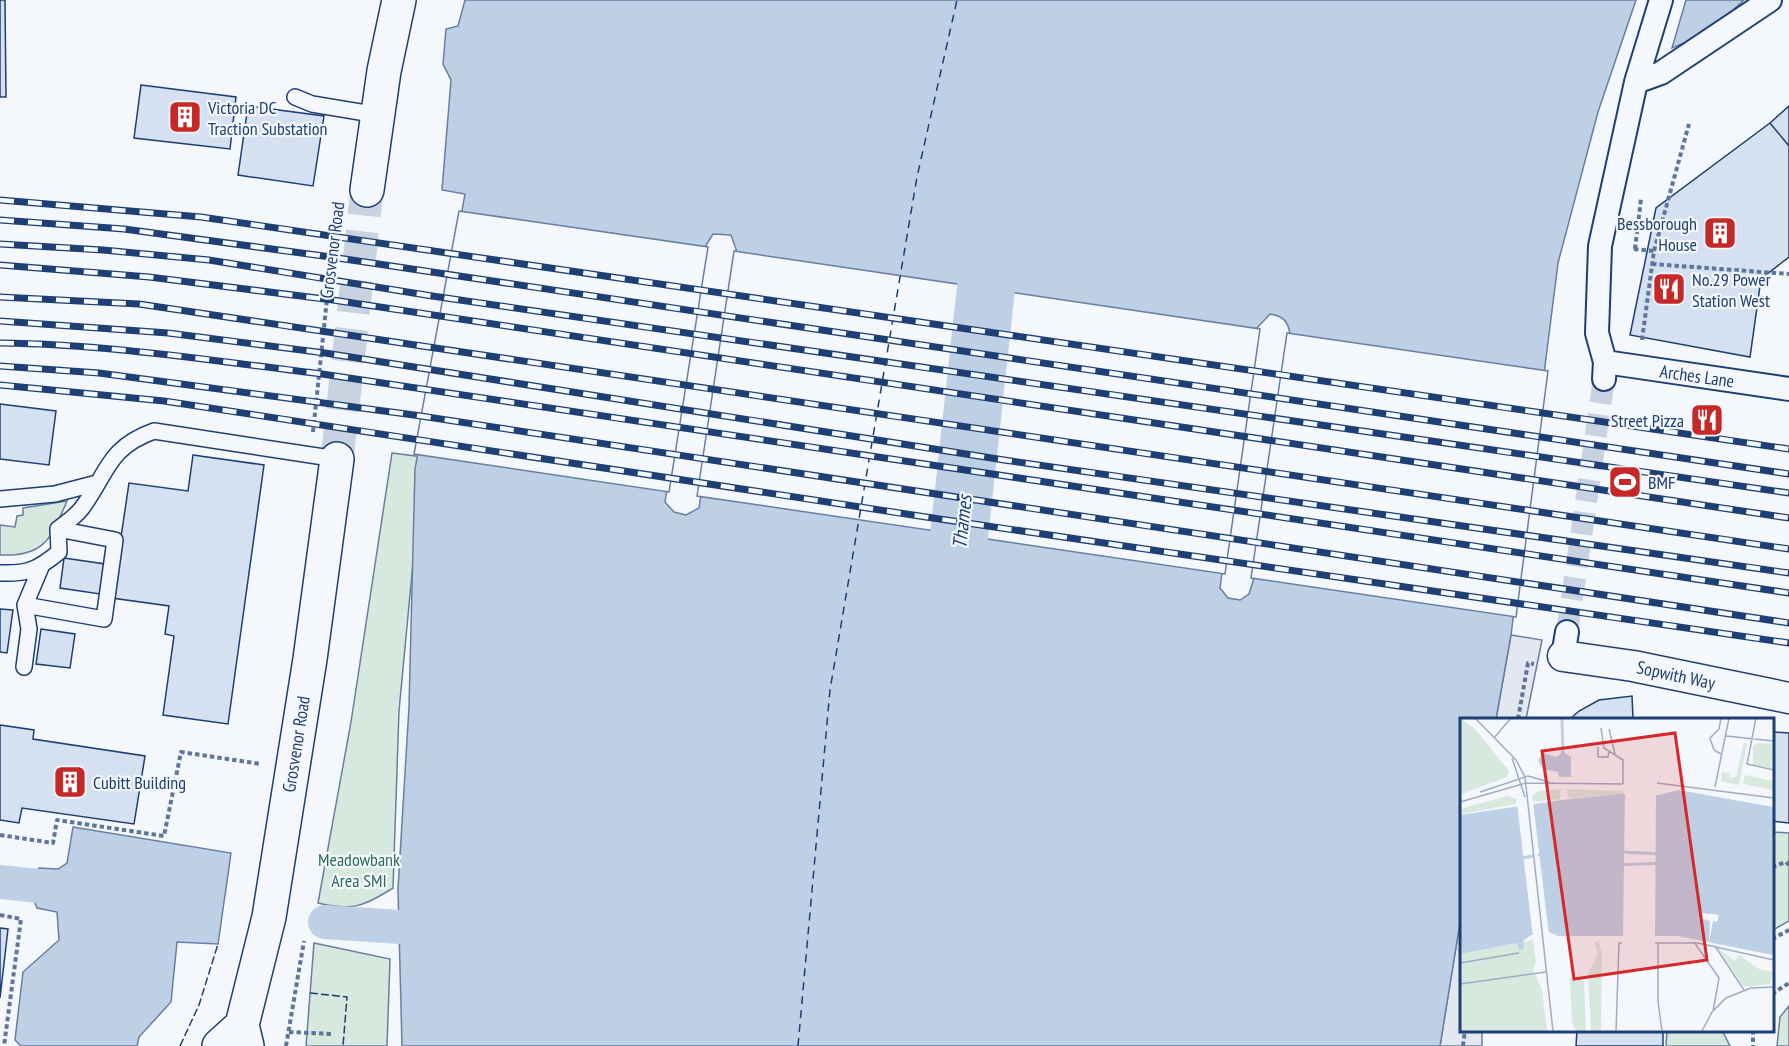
<svg xmlns="http://www.w3.org/2000/svg" width="1789" height="1046" viewBox="0 0 1789 1046" font-family="'PT Sans Narrow',sans-serif">
<rect width="100%" height="100%" fill="#f4f7fb"/>
<path fill="#d7e8df" stroke="#687fa3" stroke-width="1.5" d="M392 453 423 457 399 711 393 888C363 907 352 911 318 903L351 722Z
M67 501C51 538 45 557 0 555V525L15 527 17 516 23 515V508Z
M1772 832 1789 833V921L1773 930Z
M314 943 390 959 387 1046H306Z
M1789 1006V1046H1777L1780 1017Z
M1667 1030H1722L1730 1046H1666Z"/>
<path fill="#e3e8f0" stroke="#687fa3" stroke-width="1.5" d="M1511 635 1542 640 1526 719H1496Z
M1462 910V1030H1482V1046H1440Z"/>
<path fill="#bed0e5" stroke="#687fa3" stroke-width="1.5" fill-rule="evenodd" d="M465 0H1636L1598 112 1558 263 1511 635 1496 719H1462V910L1440 1046H402L398 889 409 707 415 469 465 194 442 190 451 80 443 64 446 29 458 26ZM713 234 731 235 737 252 699 508 686 515 674 512 665 502 705 247ZM1001 274 1009 279 1013 293 977 537C972 550 968 556 954 559L945 552 943 541 981 288 990 275ZM1270 314C1283 316 1288 321 1290 334L1254 578 1249 594 1240 600 1228 598 1220 588 1256 329Z
M1686 0H1744L1708 33 1672 48Z
M73 827 231 853 218 944 177 942 171 1002 139 1037 137 1046H21L15 1040 23 972 59 940 57 912 37 908 28 886 39 868 58 869 67 863Z"/>
<path fill="#f4f7fb" stroke="#687fa3" stroke-width="1.5" d="M459 211 708 247 669 492 414 454Z
M734 251 984 288 949 533 697 496Z
M1010 292 1260 329 1225 574 974 537Z
M1287 333 1548 371 1516 617 1251 578Z"/>
<g fill="none" stroke-linecap="round" stroke-linejoin="round">
<path stroke="#bed0e5" stroke-width="34" d="M0 882 75 890
M325 922 400 927 446 926"/>
<path stroke="#bed0e5" stroke-width="58" d="M948 638 986 288 999 198"/>
<path stroke="#1d3f73" stroke-width="1.5" stroke-dasharray="8 6" stroke-linecap="butt" d="M798 1046 830 690 917 177 957 0"/>
</g>
<path fill="#d5e0f0" stroke="#1d3f73" stroke-width="1.5" d="M0 0H5L6 97H0Z
M141 85 236 97 230 149 134 138Z
M248 106 324 116 313 186 238 175Z
M1789 106V146L1770 123Z
M1770 123 1789 146V257L1761 279 1750 357 1630 335 1656 208Z
M0 404 56 411 49 465 0 459Z
M193 455 264 465 228 724 163 715 174 636 165 634 169 606 112 598 129 483 188 491Z
M64 558 105 564 100 594 60 588Z
M0 609 13 610 7 653 0 652Z
M41 629 75 634 70 668 36 664Z
M1632 696 1633 718 1643 719H1570L1579 711 1599 700Z
M0 725 34 730 33 739 145 756 134 824 22 808 19 823 0 820Z
M1772 732 1789 733V823L1772 821Z
M0 928 8 929 0 998Z
M1577 1030H1663V1046H1576Z"/>
<g fill="none" stroke-linecap="round" stroke-linejoin="round">
<path stroke="#c9d2e0" stroke-width="22" stroke-dasharray="22 11" stroke-linecap="butt" d="M1567 632 1604 379"/>
<path stroke="#c9d2e0" stroke-width="33" stroke-dasharray="33 16" stroke-linecap="butt" d="M337 459 367 190"/>
<g stroke="#1d3f73" stroke-width="18">
<path id="service" d="M295 97 312 104 378 115
M0 499 55 494 97 483
M0 573C28 574 37 570 59 552L58 529C66 523 76 516 82 508 108 473 107 448 154 431L337 459
M25 605 104 619 115 540 58 529
M24 667 29 629 25 605 41 567"/>
</g>
<g stroke="#1d3f73" stroke-width="26">
<path id="pedestrian" d="M1636 82 1661 73 1770 0
M1605 362 1789 389
M1604 379 1605 362 1597 333 1600 246 1636 82 1661 0
M1563 656 1567 632"/>
</g>
<g stroke="#1d3f73" stroke-width="33">
<path id="minor" d="M1563 656 1633 666 1789 698"/>
</g>
<g stroke="#1d3f73" stroke-width="36">
<path id="trunk" d="M367 190 384 71 399 0
M219 1046 242 1025
M247 1046 242 1025 269 917 310 659 337 459"/>
</g>
<path stroke="#5e769c" stroke-width="4" stroke-dasharray="4.5 3" stroke-linecap="butt" d="M1634 249 1654 251
M1635 249 1641 199
M1652 264 1789 274
M1642 340 1654 251 1689 124
M313 432 337 204
M1518 719 1528 663 1534 664
M0 835 53 843 57 820 164 836 181 752 261 764
M1772 867 1786 862 1789 865
M0 915 21 919 4 1046
M1772 939 1789 930
M1772 994 1789 983
M1753 1030V1046
M289 1032 333 1034
M286 1046 304 941
M1463 1046 1465 1030"/>
<use href="#service" stroke="#f4f7fb" stroke-width="15"/>
<use href="#pedestrian" stroke="#f4f7fb" stroke-width="22"/>
<use href="#minor" stroke="#f4f7fb" stroke-width="30"/>
<use href="#trunk" stroke="#f4f7fb" stroke-width="33"/>
<g stroke="#1d3f73" stroke-width="7">
<path id="rail" d="M0 200 201 217 1789 449
M0 220 124 229 338 258 1789 474
M0 244 103 250 209 260 432 296 1789 493
M0 265 149 277 333 300 1789 518
M0 297 139 304 1789 549
M0 321 168 333 325 353 1004 460 1789 573
M0 343C107 344 215 361 322 374L1789 593
M0 366 99 373 414 415 1789 623
M0 385 164 401 926 517 1789 643"/>
</g>
<use href="#rail" stroke="#f4f7fb" stroke-width="4.5" stroke-dasharray="14" stroke-linecap="butt"/>
<path stroke="#1d3f73" stroke-width="1.5" stroke-dasharray="8 3" stroke-linecap="butt" d="M310 993 347 997 343 1046
M180 1046 199 1005 218 944"/>
</g>
<defs>
<g id="building-square" transform="scale(1.725)"><rect x="-9" y="-9" width="18" height="18" rx="4" fill="#c62828" stroke="#f4f7fb"/><path d="M-4-6H4V6H1V3H-1V6H-4ZM-2.5-4.3h1.7v1.8h-1.7ZM.8-4.3h1.7v1.8H.8ZM-2.5-1h1.7V.8h-1.7ZM.8-1h1.7V.8H.8Z" fill="#fff"/></g>
<g id="restaurant-square" transform="scale(1.725)"><rect x="-9" y="-9" width="18" height="18" rx="4" fill="#c62828" stroke="#f4f7fb"/><path d="M-5-6h1v4h1v-4h1v4h1v-4h1v5L-1.5 .5V6h-2V.5L-5-1ZM5-6V6H3V1.5H1.5Q1.5-4 5-6Z" fill="#fff"/></g>
<g id="stadium-square" transform="scale(1.725)"><rect x="-9" y="-9" width="18" height="18" rx="4" fill="#c62828" stroke="#f4f7fb"/><path d="M0-5a6.5 5 0 1 0 0 10a6.5 5 0 1 0 0-10ZM-3.5-1.8h7v3.6h-7Z" fill="#fff"/></g>
</defs>
<g fill-rule="evenodd">
<use href="#building-square" x="185" y="117"/>
<use href="#building-square" x="1720" y="233"/>
<use href="#restaurant-square" x="1669" y="289"/>
<use href="#restaurant-square" x="1707" y="420"/>
<use href="#stadium-square" x="1625" y="482"/>
<use href="#building-square" x="70" y="782"/>
</g>
<g text-anchor="middle" dominant-baseline="central" stroke-width="4.5" stroke-linejoin="round" paint-order="stroke">
<g font-size="18" fill="#1d3f73" stroke="#f4f7fb" text-anchor="start">
<text x="208" y="107">Victoria DC<tspan x="208" dy="21">Traction Substation</tspan></text>
<text x="1697" y="223" text-anchor="end">Bessborough<tspan x="1697" dy="21">House</tspan></text>
<text x="1692" y="279">No.29 Power<tspan x="1692" dy="21">Station West</tspan></text>
<text x="1684" y="420" text-anchor="end">Street Pizza</text>
<text x="1648" y="482">BMF</text>
<text x="93" y="782">Cubitt Building</text>
</g>
<g font-size="18" fill="#1d3f73" stroke="#f4f7fb">
<text transform="translate(332 250) rotate(-83)">Grosvenor Road</text>
<text transform="translate(1697 376) rotate(8)">Arches Lane</text>
<text transform="translate(1676 675) rotate(12)">Sopwith Way</text>
<text transform="translate(296 744) rotate(-81)">Grosvenor Road</text>
</g>
<g font-size="18" fill="#2c6c60" stroke="#f4f7fb">
<text x="359" y="859">Meadowbank<tspan x="359" dy="21">Area SMI</tspan></text>
</g>
<g font-size="20" font-style="italic" fill="#1d3f73" stroke="#f4f7fb">
<text transform="translate(962 522) rotate(-84)">Thames</text>
</g>
</g>
<g transform="translate(1460 718)">
<rect width="314" height="314" fill="#f4f7fb"/>
<path d="M0 0 15 11 49 53 46 59 0 77ZM284 24 287 26 279 67 261 63 262 54 270 55 269 60 276 59ZM298 25 313 26 311 50 293 47V28ZM285 57 313 63V72L283 66ZM101 71 100 81 73 84 72 78 78 73ZM106 71 164 73V77L109 80ZM47 78 56 81V86L0 96V91ZM73 222 76 245 73 251 82 272 87 313H0V236ZM138 223 142 235 141 313H131L128 256 138 235 134 225ZM258 230 275 243 279 237 299 251 313 254 310 266 284 269ZM117 259 124 264 126 313H116L112 305 110 260Z" fill="#d7e8df"/>
<path d="M103 34 111 39V59H99L98 54 83 51 78 43 83 35 96 39ZM219 72 313 89V237L218 218H98L89 214 71 217 63 223 64 231 59 232 57 225 0 236V97L109 81 163 76 198 77Z" fill="#bed0e5"/>
<path d="M196 72 195 221H163L165 73ZM73 84 89 217 73 219 57 86ZM241 194 259 197 257 204 253 203 249 225 250 203 240 200Z" fill="#f4f7fb"/>
<path fill="none" stroke="#bed0e5" stroke-width="3" d="M102 0 103 39M78 137 142 133 259 139 241 194 314 182M153 147 207 145M0 151 73 138M245 194 314 197M251 194 314 191"/>
<path fill="none" stroke="#9eadc5" stroke-width="1.5" d="M15 0 56 42 65 59 93 313M296 0 287 46 314 52M141 10 144 30 163 42V66M149 11 155 36M266 18 314 23M34 20 51 0M138 29V39H148L149 32M261 36 254 32 250 20 259 11 261 0M52 40 65 79M197 65 314 80M255 69 269 0M20 74 68 58 89 64M0 84 66 65 163 66M234 224 259 260 253 293M195 225H238L314 242M198 225V284L202 313M255 228 284 272M0 245 59 235M0 266 86 254M156 313 159 225H162M242 313 252 294 266 280 291 270 314 269"/>
<path fill="#d62828" fill-opacity="0.15" stroke="#d62828" stroke-width="3" d="M215 15 247 242 114 261 82 33Z"/>
<rect width="314" height="314" fill="none" stroke="#1d3f73" stroke-width="3"/>
</g>
</svg>
